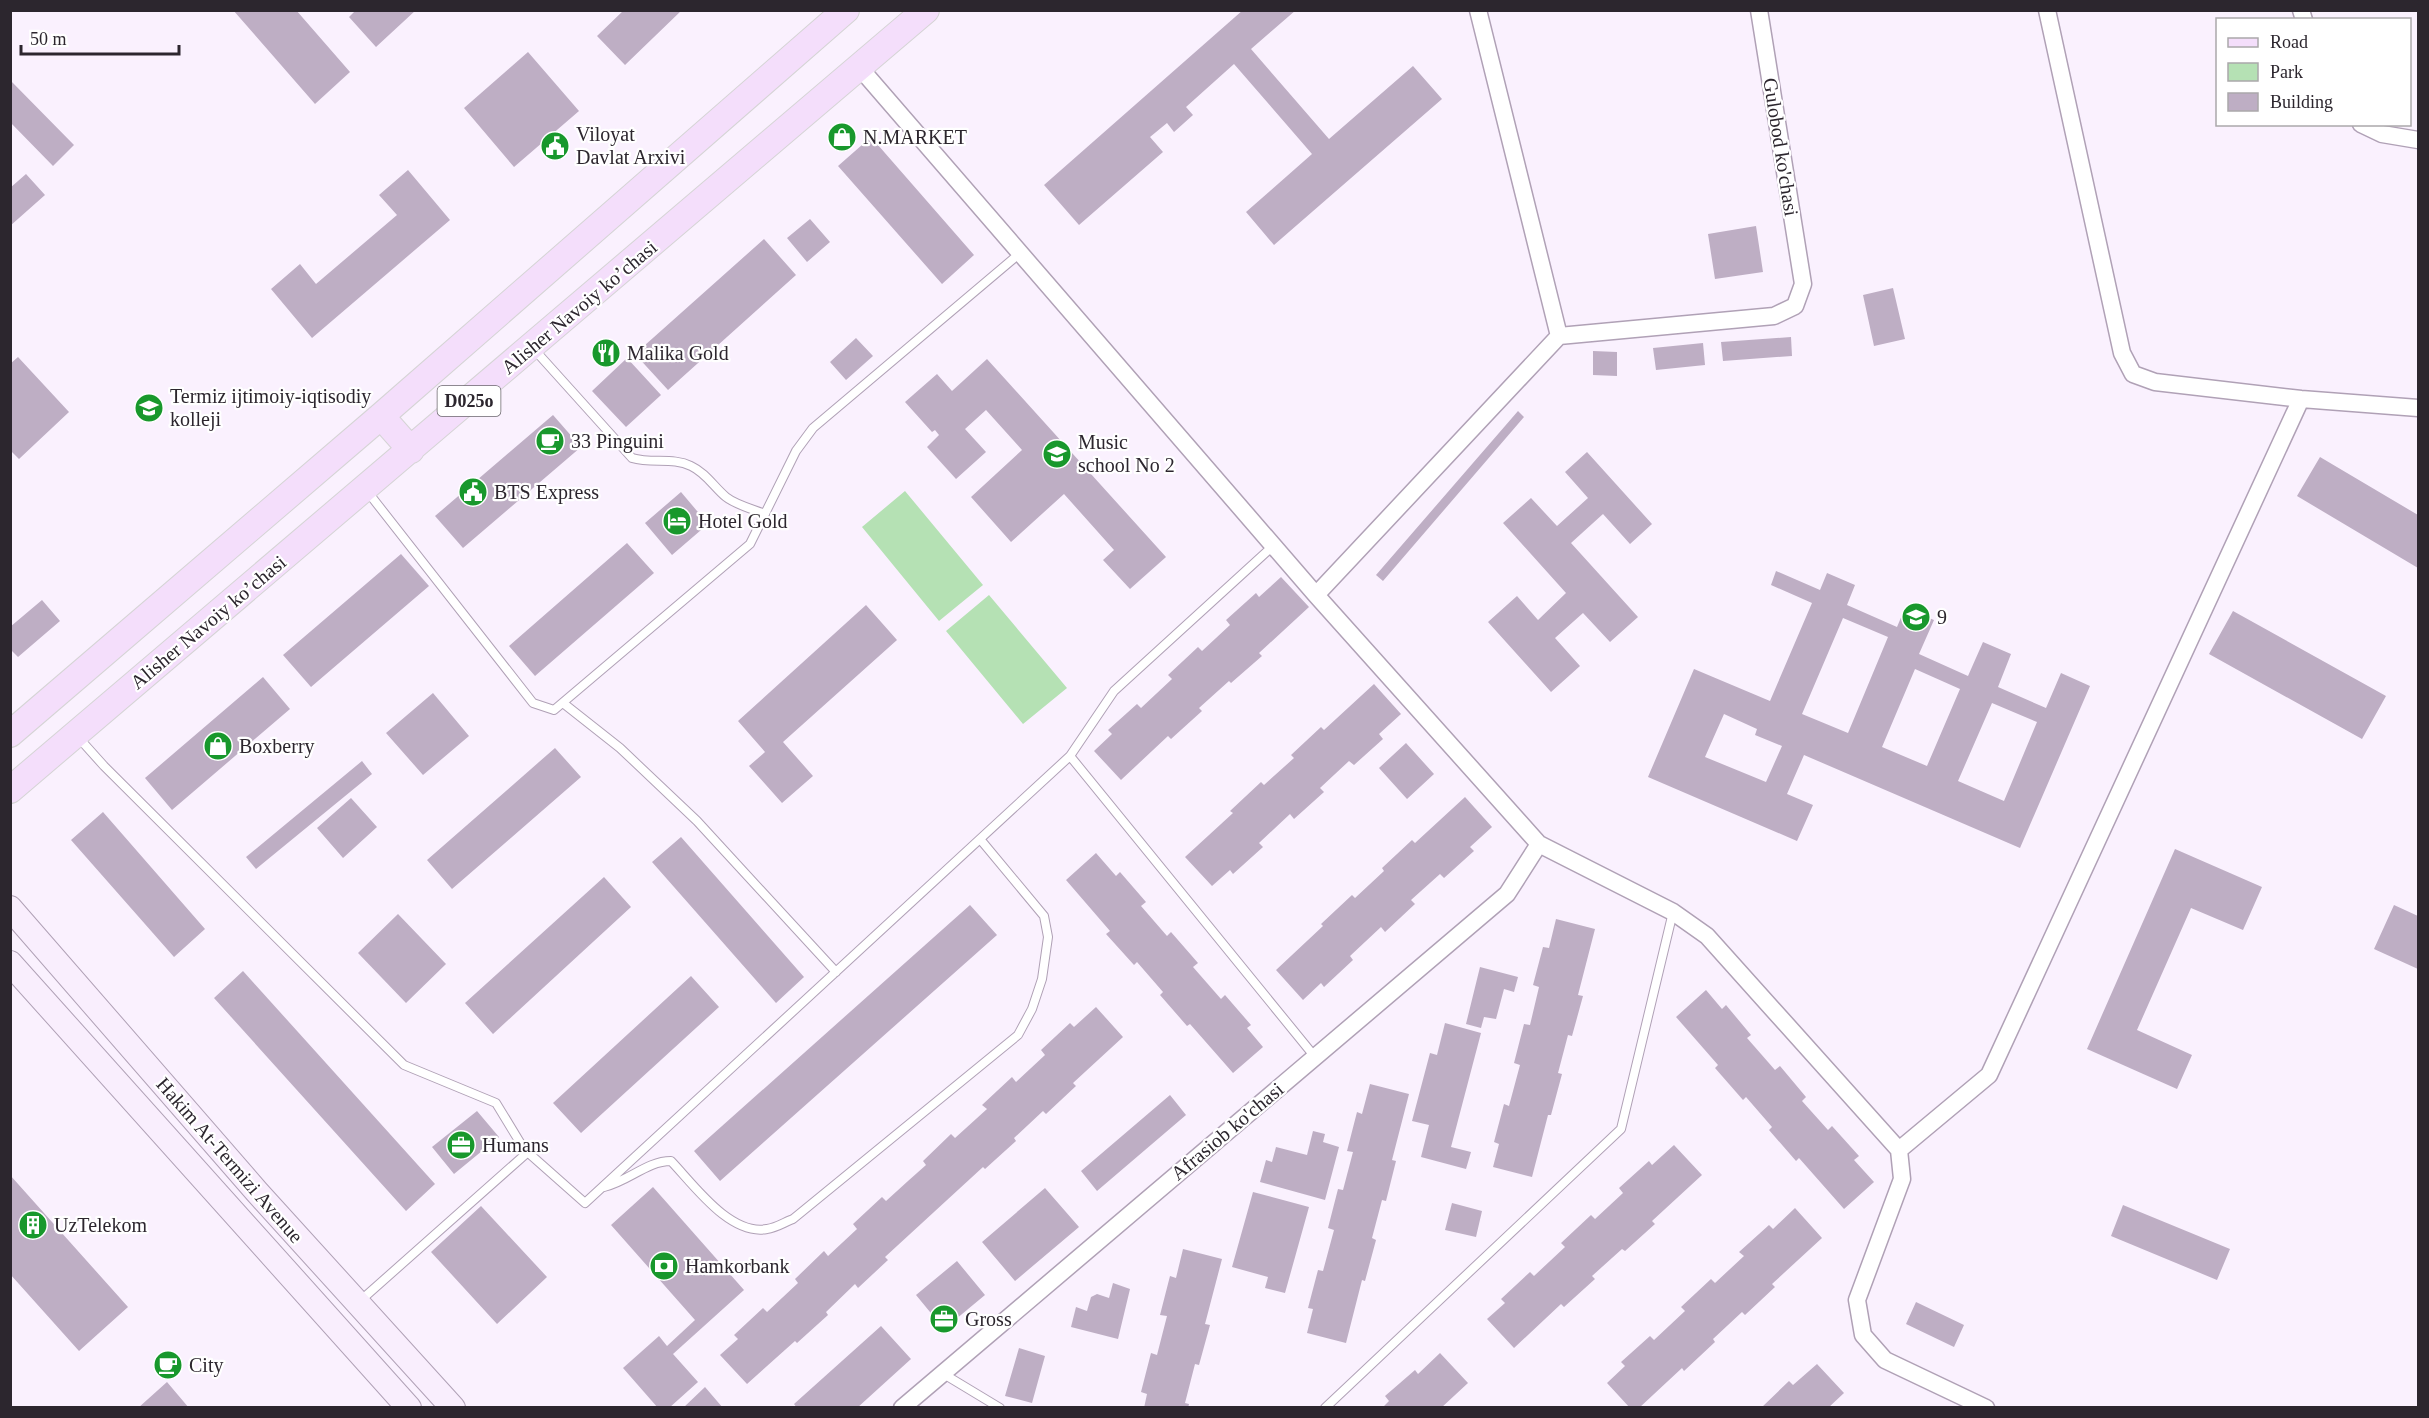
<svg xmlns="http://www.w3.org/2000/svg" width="2429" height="1418" viewBox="0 0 2429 1418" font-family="'Times New Roman',serif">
<rect width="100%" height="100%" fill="#faf1fe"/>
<path fill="#b5e1b4" d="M905 491 983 585 939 621 862 527Z
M989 595 1067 688 1023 724 946 631Z"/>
<path fill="#beaec4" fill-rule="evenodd" d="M233 10H296L350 72 315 104Z
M356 10H416L376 47 349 17Z
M624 10H682L625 65 597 36Z
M1243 10H1296L1251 49 1329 139 1413 66 1442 99 1274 245 1246 212 1312 154 1234 64 1186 107 1193 115 1174 132 1167 123 1150 137 1163 152 1079 225 1044 185Z
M528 52 579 111 514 167 464 108Z
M10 80 74 145 53 166 10 122Z
M871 137 974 255 942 284 838 166Z
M408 170 450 220 312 338 271 289 300 264 316 284 397 215 379 195Z
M26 174 45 195 10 226V188Z
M810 219 830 242 807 262 787 238Z
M1756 226 1763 272 1715 279 1708 234Z
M764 239 796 275 668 390 635 354Z
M1893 288 1905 339 1874 346 1863 295Z
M1791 337 1792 356 1723 361 1721 342Z
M856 338 873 356 846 380 830 362Z
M1703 343 1705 365 1656 370 1653 348Z
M1593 351 1617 352V376L1593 375Z
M18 357 69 412 19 459 10 450V364Z
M627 358 661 395 626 427 592 391Z
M987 359 1166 557 1130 589 1103 560 1114 550 1064 494 1011 542 971 497 1022 450 986 410 965 429 986 452 956 479 927 447 939 435 935 430 932 432 905 402 937 374 952 391Z
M1518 411 1524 417 1383 581 1376 575Z
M553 415 581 447 463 548 435 516Z
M1587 452 1652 524 1630 544 1603 514 1571 543 1638 617 1610 642 1583 613 1555 638 1580 666 1551 692 1488 622 1517 596 1538 620 1566 593 1503 523 1531 498 1557 526 1588 498 1565 472Z
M2320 457 2418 515V568L2297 496Z
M681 492 708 524 672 555 645 523Z
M627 543 654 573 535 676 509 646Z
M401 554 429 586 311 687 283 655Z
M1776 571 1820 590 1827 573 1855 585 1847 605 1897 627 1905 608 1934 620 1919 654 1968 676 1983 642 2011 654 1998 687 2046 708 2061 673 2090 686 2020 848 1804 755 1787 794 1813 805 1797 841 1648 777 1694 669 1770 701 1812 603 1771 585ZM1843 618 1888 637 1848 733 1802 714ZM1915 669 1960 689 1927 766 1882 747ZM1992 703 2037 722 2004 801 1958 781ZM1724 714 1757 729 1755 735 1782 746 1766 782 1705 757Z
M1281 577 1309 607 1259 653 1262 656 1231 683 1229 681 1199 708 1202 711 1171 739 1168 736 1121 780 1094 751 1112 734 1108 730 1137 704 1141 708 1172 679 1168 675 1198 647 1202 651 1230 625 1226 620 1256 593 1259 597Z
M42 600 60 621 18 657 10 649V627Z
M866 605 897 640 783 742 813 776 782 803 749 766 765 752 738 721Z
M2233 611 2386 696 2362 739 2209 654Z
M263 677 290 709 172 810 145 778Z
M1374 684 1401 714 1379 734 1383 739 1354 765 1349 761 1320 788 1324 792 1294 819 1290 814 1259 843 1263 847 1233 874 1230 870 1212 886 1185 857 1233 813 1230 811 1261 782 1264 785 1294 758 1291 755 1321 727 1324 730Z
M433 693 469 736 423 775 386 733Z
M1406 743 1434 774 1407 799 1379 768Z
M555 748 581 777 452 889 427 860Z
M362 761 372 774 256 869 246 857Z
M1465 797 1492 827 1470 847 1474 851 1444 878 1440 874 1411 900 1415 904 1385 932 1381 927 1350 956 1353 960 1324 987 1321 983 1303 1000 1276 970 1323 926 1321 924 1352 895 1355 898 1384 871 1382 868 1412 840 1415 843Z
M351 798 377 827 343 858 317 828Z
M103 812 205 929 174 957 71 840Z
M681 837 804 977 776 1003 652 862Z
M2175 849 2262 887 2243 930 2191 908 2137 1030 2192 1055 2177 1089 2087 1049Z
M1096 853 1116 876 1120 872 1146 902 1141 906 1167 936 1171 932 1198 963 1193 967 1221 999 1225 995 1251 1025 1247 1028 1263 1047 1233 1073 1190 1024 1187 1026 1160 995 1163 992 1137 962 1134 965 1106 934 1110 931 1066 880Z
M604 877 631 907 493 1034 465 1003Z
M970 905 997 935 720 1181 694 1151Z
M2394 905 2418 916V969L2374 949Z
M398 914 446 964 406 1003 358 953Z
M1556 919 1595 929 1578 995 1583 996 1572 1036 1568 1035 1558 1073 1562 1074 1551 1115H1548L1532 1177 1493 1167 1499 1144 1494 1142 1504 1104 1509 1106 1520 1065 1514 1063 1524 1024 1530 1025 1539 987 1533 985 1543 947 1549 948Z
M1480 967 1518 977 1514 992 1504 989 1496 1019 1484 1017 1481 1028 1466 1024Z
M243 971 435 1184 406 1211 214 998Z
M691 976 719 1007 581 1133 553 1103Z
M1706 990 1722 1009 1726 1005 1751 1035 1747 1038 1775 1070 1780 1066 1806 1097 1802 1101 1828 1130 1832 1126 1859 1156 1854 1160 1874 1182 1844 1209 1799 1158 1796 1161 1769 1130 1772 1127 1746 1097 1743 1100 1715 1068 1718 1065 1676 1017Z
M1096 1007 1123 1037 1073 1083 1076 1086 1046 1114 1043 1111 1014 1138 1016 1141 985 1169 983 1167 885 1257 888 1260 858 1288 855 1284 826 1312 828 1315 797 1343 795 1341 747 1384 720 1355 738 1339 734 1335 763 1308 767 1312 798 1283 795 1279 824 1251 828 1256 857 1229 853 1224 882 1197 886 1201 908 1181 926 1165 923 1161 951 1134 955 1138 987 1109 982 1105 1012 1077 1016 1082 1045 1055 1041 1050 1070 1023 1074 1027Z
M1445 1023 1481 1033 1451 1147 1471 1152 1466 1169 1421 1157 1429 1125 1412 1121 1430 1053 1437 1055Z
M1370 1084 1409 1094 1392 1160 1396 1161 1386 1201 1382 1200 1372 1238 1376 1240 1365 1281 1362 1280 1346 1343 1307 1333 1313 1309 1308 1308 1318 1270 1323 1271 1334 1230 1328 1228 1338 1189 1343 1190 1353 1152 1347 1151 1357 1112 1362 1114Z
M1170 1095 1186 1115 1097 1191 1081 1171Z
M477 1111 499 1137 454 1174 432 1147Z
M1313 1131 1325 1134 1323 1142 1339 1147 1325 1200 1260 1182 1266 1160 1272 1162 1276 1147 1307 1155Z
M1674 1145 1702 1175 1652 1221 1655 1224 1625 1251 1622 1249 1592 1276 1595 1279 1564 1307 1561 1304 1514 1348 1487 1319 1505 1303 1501 1299 1530 1272 1534 1276 1565 1247 1561 1243 1591 1215 1595 1219 1623 1193 1619 1188 1649 1161 1652 1165Z
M10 1175 128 1307 79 1351 10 1274Z
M653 1187 744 1290 673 1354 698 1382 669 1408H658L623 1368 659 1336 667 1346 695 1320 611 1225Z
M1045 1188 1079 1227 1015 1281 982 1242Z
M1253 1192 1309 1207 1285 1293 1265 1288 1268 1277 1232 1267Z
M1452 1203 1482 1211 1476 1237 1445 1230Z
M2123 1205 2230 1249 2217 1280 2111 1236Z
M481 1206 547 1277 497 1324 431 1252Z
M1795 1208 1822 1238 1772 1284 1775 1287 1745 1315 1742 1312 1713 1339 1715 1342 1684 1371 1682 1368 1639 1408H1630L1607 1383 1625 1366 1621 1362 1650 1336 1654 1340 1685 1311 1681 1307 1711 1279 1715 1283 1744 1256 1739 1252 1769 1225 1773 1229Z
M1183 1249 1222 1259 1205 1324 1210 1325 1199 1365 1195 1364 1185 1403 1189 1404 1188 1408H1144L1147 1394 1141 1392 1151 1353 1157 1355 1167 1316 1160 1315 1170 1276 1176 1278Z
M957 1261 985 1295 944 1329 916 1295Z
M1113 1283 1130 1289 1118 1339 1071 1327 1076 1307 1087 1311 1091 1297 1097 1294 1109 1298Z
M1916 1302 1964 1325 1954 1347 1906 1324Z
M881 1326 911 1359 857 1408H797L794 1404Z
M1019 1348 1045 1356 1032 1403 1005 1396Z
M1440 1353 1468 1383 1441 1408H1382L1389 1401 1385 1396 1415 1370 1418 1374Z
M1817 1364 1844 1393 1828 1408H1761L1789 1381 1793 1385Z
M167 1382 189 1408H138Z
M705 1387 723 1408H683Z"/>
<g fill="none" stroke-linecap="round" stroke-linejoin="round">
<g stroke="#b0a1b6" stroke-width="10">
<path id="lane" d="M532 347 632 458C652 464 673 457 691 466 706 473 714 487 726 497 736 505 753 509 765 514
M367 491 533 703 554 710 750 544 796 451 813 428 1019 254
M563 703 620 748 697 821 836 972
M78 737 104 766 404 1065 496 1103 524 1149 585 1203 1070 756 1114 691 1273 546
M1070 756 1315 1057
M604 1187C629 1181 647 1161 671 1161 694 1185 730 1236 767 1229 776 1228 785 1222 793 1219L1018 1035 1032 1009 1042 979 1048 937 1044 916 980 839
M360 1301 528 1152
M942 1373 1000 1408
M1325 1408 1621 1129 1673 912"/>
</g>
<g stroke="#b0a1b6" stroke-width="19">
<path id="street" d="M1478 10 1559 336
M2047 10 2122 353 2133 374 2155 382 2301 399 2418 408
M2301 10 2304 20
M860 68 1316 595 1539 844 1673 912 1707 936 1899 1150 1902 1179 1857 1300 1863 1335 1885 1360 1986 1408
M2361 124 2382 134 2418 140
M1316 595 1559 336 1774 316 1795 306 1803 284 1759 10
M1899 1150 1989 1075 2301 399
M902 1408 1507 894 1539 844"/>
</g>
<g stroke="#b0a1b6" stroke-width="26">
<path id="secondary" d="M10 908 257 1192 453 1408
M10 963 409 1408"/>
</g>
<g stroke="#d5d4d5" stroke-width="28">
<path id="primary" d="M381 416 411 450
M10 734 381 416 846 10
M10 790 926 10"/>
</g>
<use href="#lane" stroke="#fff" stroke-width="8"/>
<use href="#street" stroke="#fff" stroke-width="16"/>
<use href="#secondary" stroke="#f9eefd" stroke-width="24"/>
<use href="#primary" stroke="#f4defb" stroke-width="26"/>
</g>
<defs>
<g id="shop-disc" transform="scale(1.5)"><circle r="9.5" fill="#18982c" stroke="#fff"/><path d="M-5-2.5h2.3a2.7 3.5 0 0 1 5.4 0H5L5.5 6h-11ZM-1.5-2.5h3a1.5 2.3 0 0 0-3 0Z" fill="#fff"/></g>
<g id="civic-disc" transform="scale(1.5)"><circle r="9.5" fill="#18982c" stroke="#fff"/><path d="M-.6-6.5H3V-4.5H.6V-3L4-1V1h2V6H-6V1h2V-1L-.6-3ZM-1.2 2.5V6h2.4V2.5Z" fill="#fff"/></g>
<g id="restaurant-disc" transform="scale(1.5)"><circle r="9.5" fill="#18982c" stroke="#fff"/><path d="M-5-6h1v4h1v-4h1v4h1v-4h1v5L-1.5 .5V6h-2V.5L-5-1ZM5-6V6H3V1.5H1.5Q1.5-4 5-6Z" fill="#fff"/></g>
<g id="university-disc" transform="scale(1.5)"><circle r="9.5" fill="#18982c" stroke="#fff"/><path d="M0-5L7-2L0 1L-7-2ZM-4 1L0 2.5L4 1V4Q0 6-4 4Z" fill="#fff"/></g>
<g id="cafe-disc" transform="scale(1.5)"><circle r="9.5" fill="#18982c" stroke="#fff"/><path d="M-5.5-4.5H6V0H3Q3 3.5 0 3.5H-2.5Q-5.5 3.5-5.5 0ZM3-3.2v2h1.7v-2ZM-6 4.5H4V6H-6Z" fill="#fff"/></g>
<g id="school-disc" transform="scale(1.5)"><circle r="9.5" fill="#18982c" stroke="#fff"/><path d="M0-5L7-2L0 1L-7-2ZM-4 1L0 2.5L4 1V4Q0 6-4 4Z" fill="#fff"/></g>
<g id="hotel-disc" transform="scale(1.5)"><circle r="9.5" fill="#18982c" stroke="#fff"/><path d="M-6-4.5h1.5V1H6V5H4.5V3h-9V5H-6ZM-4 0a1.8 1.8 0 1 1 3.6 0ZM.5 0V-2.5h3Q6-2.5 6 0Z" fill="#fff"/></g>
<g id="office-disc" transform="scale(1.5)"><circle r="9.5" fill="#18982c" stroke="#fff"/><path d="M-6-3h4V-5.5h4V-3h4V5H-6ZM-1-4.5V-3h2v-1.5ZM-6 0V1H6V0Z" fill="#fff"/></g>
<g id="building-disc" transform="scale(1.5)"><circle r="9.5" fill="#18982c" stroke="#fff"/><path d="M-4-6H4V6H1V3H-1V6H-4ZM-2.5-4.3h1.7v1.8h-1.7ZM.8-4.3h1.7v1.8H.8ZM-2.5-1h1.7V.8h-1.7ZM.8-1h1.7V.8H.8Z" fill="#fff"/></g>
<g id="bank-disc" transform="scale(1.5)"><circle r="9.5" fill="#18982c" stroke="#fff"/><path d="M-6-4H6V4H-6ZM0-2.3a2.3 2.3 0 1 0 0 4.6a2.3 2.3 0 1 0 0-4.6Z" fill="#fff"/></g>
</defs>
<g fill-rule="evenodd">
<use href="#shop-disc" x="842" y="137"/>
<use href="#civic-disc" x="555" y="146"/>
<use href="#restaurant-disc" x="606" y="353"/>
<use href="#university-disc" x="149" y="408"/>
<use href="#cafe-disc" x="550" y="441"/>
<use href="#school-disc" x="1057" y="454"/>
<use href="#civic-disc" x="473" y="492"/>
<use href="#hotel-disc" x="677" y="521"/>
<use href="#school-disc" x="1916" y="617"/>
<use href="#shop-disc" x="218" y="746"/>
<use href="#office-disc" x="461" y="1145"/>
<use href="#building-disc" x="33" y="1225"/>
<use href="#bank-disc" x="664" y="1266"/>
<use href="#office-disc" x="944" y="1319"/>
<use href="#cafe-disc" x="168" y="1365"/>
</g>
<g text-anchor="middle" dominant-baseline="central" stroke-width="4.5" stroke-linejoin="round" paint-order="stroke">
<rect fill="#fff" stroke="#6b676d" stroke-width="1.5" x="437.5" y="386" width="63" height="30" rx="4.5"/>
<g font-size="18" font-weight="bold" fill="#2c262e">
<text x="469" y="401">D025o</text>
</g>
<g font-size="20" fill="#2c262e" stroke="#fff" text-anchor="start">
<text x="576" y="134">Viloyat<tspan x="576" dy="23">Davlat Arxivi</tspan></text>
<text x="863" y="137">N.MARKET</text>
<text x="627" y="353">Malika Gold</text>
<text x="170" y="396">Termiz ijtimoiy-iqtisodiy<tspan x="170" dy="23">kolleji</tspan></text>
<text x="571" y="441">33 Pinguini</text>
<text x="1078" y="442">Music<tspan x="1078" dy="23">school No 2</tspan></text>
<text x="494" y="492">BTS Express</text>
<text x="698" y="521">Hotel Gold</text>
<text x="1937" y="617">9</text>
<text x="239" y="746">Boxberry</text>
<text x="482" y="1145">Humans</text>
<text x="54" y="1225">UzTelekom</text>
<text x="685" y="1266">Hamkorbank</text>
<text x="965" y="1319">Gross</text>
<text x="189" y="1365">City</text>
</g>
<g font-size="20" fill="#2c262e" stroke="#fff">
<text transform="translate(1781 147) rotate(81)">Gulobod ko'chasi</text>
<text transform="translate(579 307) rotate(-40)">Alisher Navoiy ko’chasi</text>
<text transform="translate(208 622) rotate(-40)">Alisher Navoiy ko’chasi</text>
<text transform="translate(1227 1131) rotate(-40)">Afrasiob ko'chasi</text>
<text transform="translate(230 1160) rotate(49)">Hakim At-Termizi Avenue</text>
</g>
</g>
<rect width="2429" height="1418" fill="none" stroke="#2c262e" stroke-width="24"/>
<rect x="2216" y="18" width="195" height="108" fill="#ffffff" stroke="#aba8ab" stroke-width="1.5"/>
<rect x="2228" y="38" width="30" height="9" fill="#f4defb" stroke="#aba8ab" stroke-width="1.5"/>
<text x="2270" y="48" font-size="18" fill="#2c262e">Road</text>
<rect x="2228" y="63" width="30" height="18" fill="#b5e1b4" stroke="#aba8ab" stroke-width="1.5"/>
<text x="2270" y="78" font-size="18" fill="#2c262e">Park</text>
<rect x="2228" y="93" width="30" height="18" fill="#beaec4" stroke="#aba8ab" stroke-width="1.5"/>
<text x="2270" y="108" font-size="18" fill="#2c262e">Building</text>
<path d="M21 45v9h158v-9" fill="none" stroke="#2c262e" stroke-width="3"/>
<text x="30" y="45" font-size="18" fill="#2c262e" stroke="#ffffff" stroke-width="4.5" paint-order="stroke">50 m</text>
</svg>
